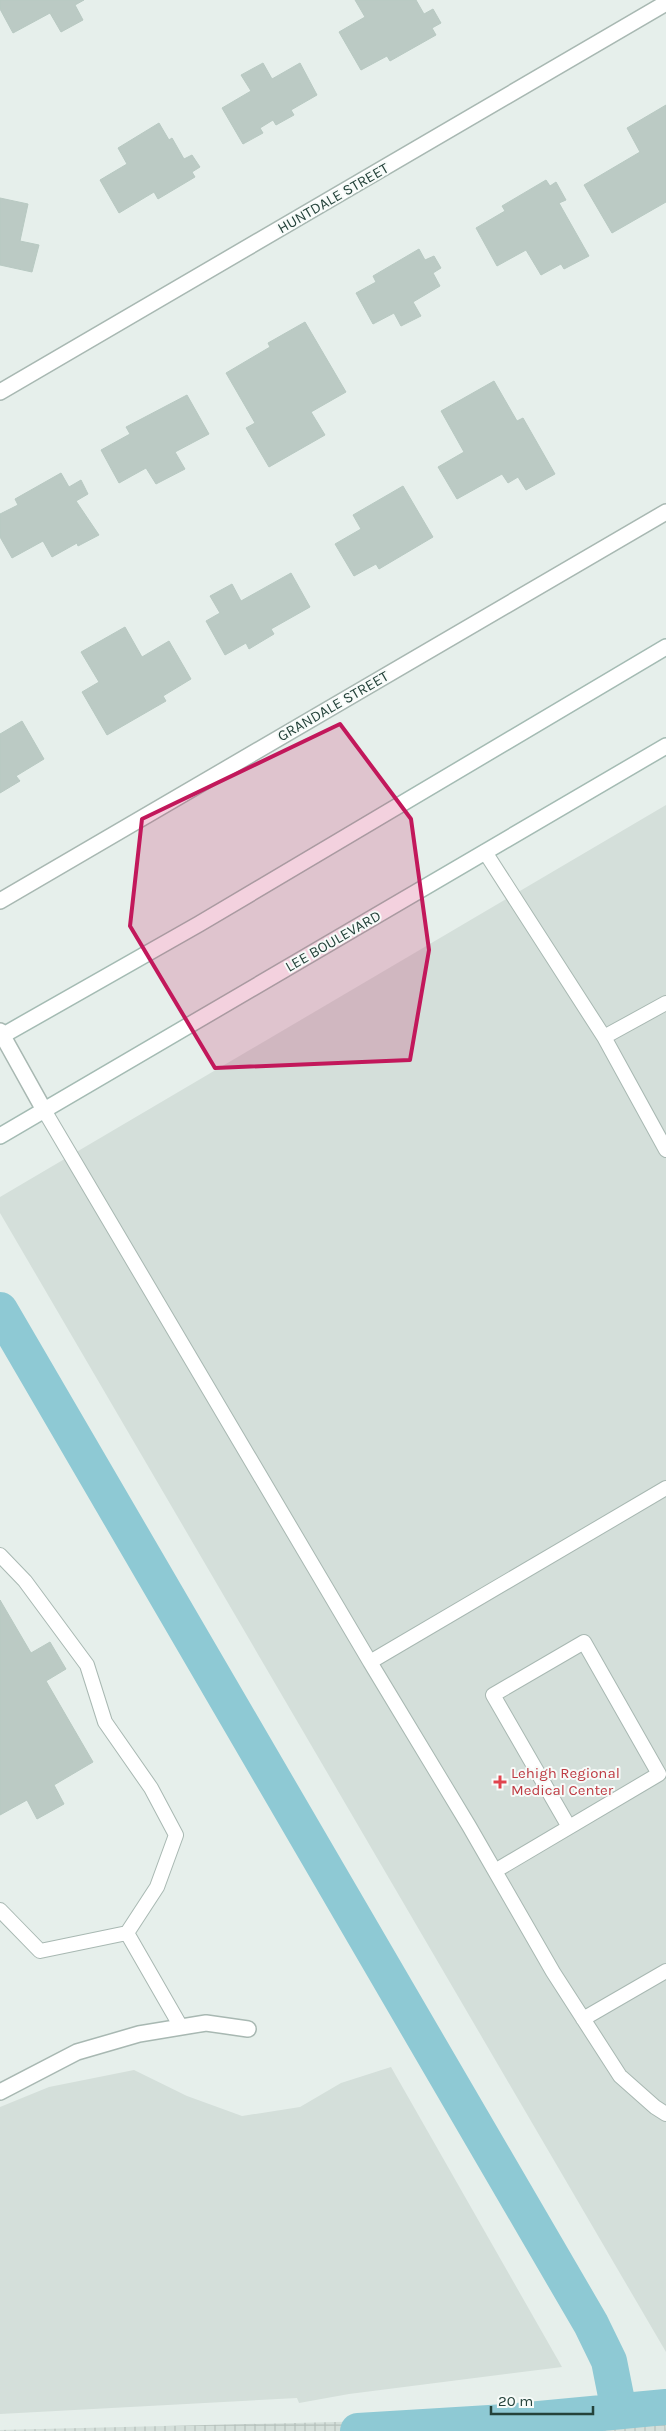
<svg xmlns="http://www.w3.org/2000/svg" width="666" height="2431" viewBox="0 0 666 2431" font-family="Karla,sans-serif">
<defs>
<pattern id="industrial-grid" width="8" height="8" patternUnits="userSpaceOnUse" patternTransform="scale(1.25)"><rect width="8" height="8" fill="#d4dfda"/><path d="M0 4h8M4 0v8" fill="none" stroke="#b6c1bc"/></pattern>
</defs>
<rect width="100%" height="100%" fill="#e6efeb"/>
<path fill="#d4dfda" d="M666 805V2352L0 1213V1197Z
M391 2067 562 2367 349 2394 299 2403 297 2398 0 2414V2107L49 2087 134 2070 187 2096 242 2116 300 2107 341 2083Z"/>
<path fill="url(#industrial-grid)" d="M665 2414 666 2431H0V2430Z"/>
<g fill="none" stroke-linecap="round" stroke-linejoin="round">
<path stroke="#8ec9d4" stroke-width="36" d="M0 1310 591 2324 609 2361 619 2411
M358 2431 506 2422 666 2407"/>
</g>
<path fill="#bbcac4" stroke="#b8c9c2" d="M0 0H84L75 5 83 20 61 32 50 13 13 33 0 9Z
M355 0H416L424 14 433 9 441 23 432 28 436 35 390 61 387 56 361 70 339 32 365 17Z
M263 63 272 79 300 63 317 95 291 110 294 115 276 125 273 120 260 128 263 133 243 144 222 108 251 91 241 75Z
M666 105V202L612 233 584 185 640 152 627 128Z
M159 123 169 140 172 138 184 159 192 155 200 167 192 172 195 177 158 199 154 192 119 213 100 180 127 164 118 148Z
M546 180 550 186 556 182 566 200 559 203 589 256 564 269 561 264 541 275 526 250 497 266 476 228 505 211 502 206Z
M0 198 28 204 20 241 39 245 32 272 0 265Z
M419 249 425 260 434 256 441 268 433 273 440 286 413 302 421 316 401 326 394 313 373 324 356 293 376 282 373 276Z
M305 322 346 392 311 412 325 435 269 467 246 428 255 423 226 373 270 347 268 343Z
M494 381 517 421 523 418 555 474 526 490 518 477 508 483 502 474 457 499 438 467 464 452 441 411Z
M187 395 209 434 175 452 185 469 156 484 146 468 119 483 101 450 130 434 126 427Z
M61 473 69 487 81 480 88 494 76 501 99 535 78 546 77 543 52 557 43 541 12 558 0 537V514L18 505 15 499Z
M403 486 433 537 379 569 376 564 354 576 335 544 361 529 353 515Z
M291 573 310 607 271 629 274 634 249 649 246 643 225 655 206 621 220 613 210 596 232 584 241 601Z
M125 627 142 657 169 641 191 679 163 696 166 701 107 735 82 692 99 682 81 652Z
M22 721 44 759 16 776 20 781 0 793V734Z
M0 1600 31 1653 50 1642 66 1669 46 1681 93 1762 54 1785 64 1804 37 1819 27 1800 0 1815Z"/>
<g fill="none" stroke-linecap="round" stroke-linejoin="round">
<g stroke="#a8b8b2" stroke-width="16">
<path id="lane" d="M485 852 604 1037 666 1150
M604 1037 666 1003
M44 1110 370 1662
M666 1488 370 1662 469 1826 553 1972 620 2076 655 2107 666 2114
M0 1555 25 1581 87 1665 105 1722 151 1788 176 1835 157 1887 127 1933 40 1951 0 1910
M495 1871 659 1774 584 1642 493 1695 569 1827
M127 1933 181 2027
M583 2019 666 1971"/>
</g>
<g stroke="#a8b8b2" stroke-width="18">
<path id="street" d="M0 392 666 3
M0 901 666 512
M0 1031 44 1110
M0 2092 77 2052 139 2034 206 2023 248 2029"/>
</g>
<g stroke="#a4bbb3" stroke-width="18">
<path id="secondary" d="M0 1037 199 924 666 647
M0 1136 666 746"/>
</g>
<use href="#lane" stroke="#fff" stroke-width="14"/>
<use href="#street" stroke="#fff" stroke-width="15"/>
<use href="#secondary" stroke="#fff" stroke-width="15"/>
</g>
<path fill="#c2185b" fill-opacity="0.2" stroke="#c2185b" stroke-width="4" stroke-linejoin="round" d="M340 724 411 819 429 950 410 1060 215 1068 130 926 142 819Z"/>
<path fill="#e0444e" stroke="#f7fbf9" stroke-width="2" d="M497.5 1774.5h5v5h5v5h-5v5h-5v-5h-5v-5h5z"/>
<g text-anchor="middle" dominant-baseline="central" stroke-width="4" stroke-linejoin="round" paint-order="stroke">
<g font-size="15" fill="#24423a" stroke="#f7fbf9">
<text transform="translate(333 198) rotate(-30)">HUNTDALE STREET</text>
<text transform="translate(333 706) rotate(-30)">GRANDALE STREET</text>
<text transform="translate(333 941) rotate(-30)">LEE BOULEVARD</text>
</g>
<g font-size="15" fill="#be3a42" stroke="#f7fbf9" text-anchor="start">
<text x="511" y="1773">Lehigh Regional<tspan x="511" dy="17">Medical Center</tspan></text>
</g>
</g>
<path d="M491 2406v8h102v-8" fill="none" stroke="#24423a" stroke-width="2.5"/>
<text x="498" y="2406" font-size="15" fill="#24423a" stroke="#f7fbf9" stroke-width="4" paint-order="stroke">20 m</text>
</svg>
